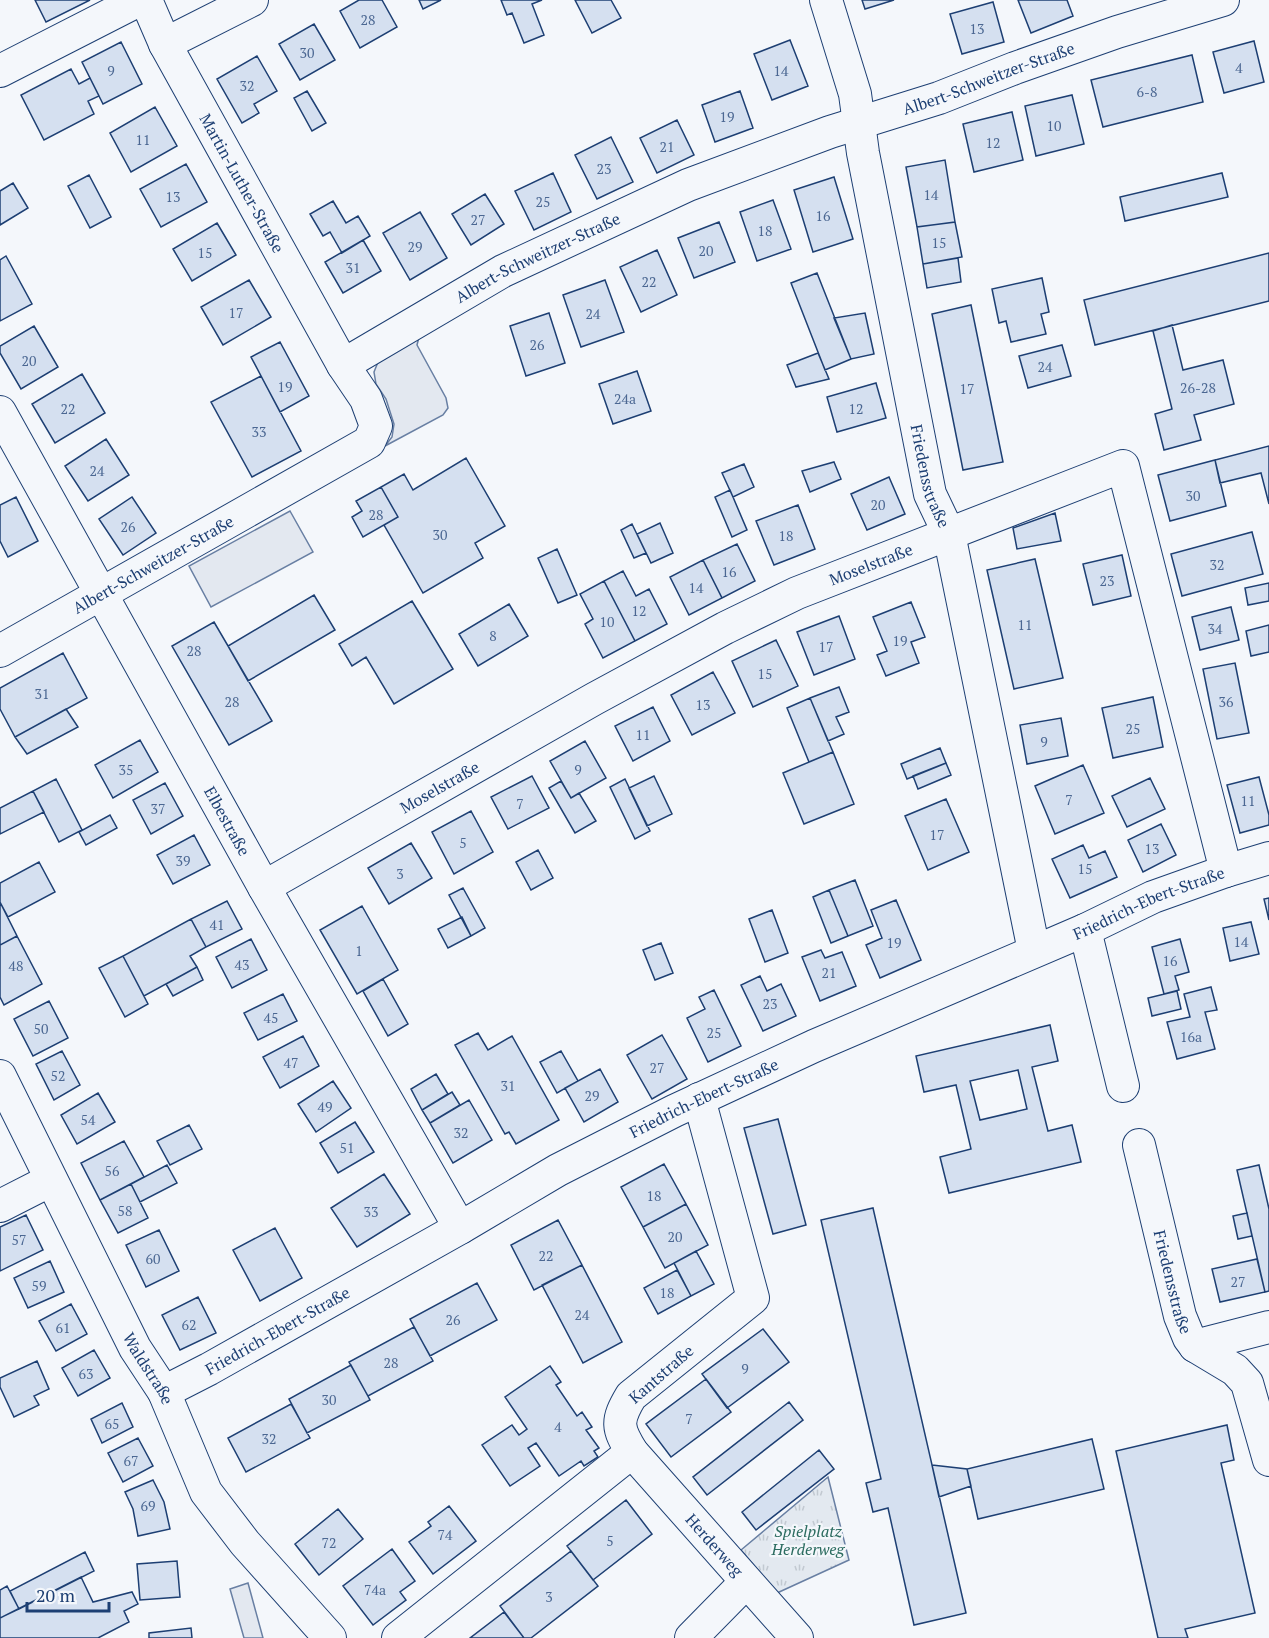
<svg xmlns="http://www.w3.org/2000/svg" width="1269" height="1638" viewBox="0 0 1269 1638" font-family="'PT Serif',serif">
<defs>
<pattern id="grass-tufts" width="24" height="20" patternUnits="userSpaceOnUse" patternTransform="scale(1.5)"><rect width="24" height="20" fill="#e3e9f0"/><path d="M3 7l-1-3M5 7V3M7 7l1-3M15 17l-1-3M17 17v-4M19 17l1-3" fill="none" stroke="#c2c9d1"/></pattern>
</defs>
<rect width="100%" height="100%" fill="#f4f7fb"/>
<path fill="url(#grass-tufts)" stroke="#687fa3" stroke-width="1.5" d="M828 1477 849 1560 777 1593 741 1550Z"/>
<path fill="#e3e8f0" stroke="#687fa3" stroke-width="1.5" d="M420 333 417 345 446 398 448 408 443 415 385 446 392 437 394 424 386 399 376 384 374 372 378 362Z
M290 511 313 552 211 607 189 566Z
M248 1583 263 1638H244L230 1589Z"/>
<path fill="#d5e0f0" stroke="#1d3f73" stroke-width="1.5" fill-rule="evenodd" d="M35 0H90L46 22Z
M359 0H382L397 27 360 48 340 11Z
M419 0H441L423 9Z
M501 0H542L532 4 544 35 524 43 512 13 507 15Z
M575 0H611L621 18 592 33Z
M862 0H894L865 9Z
M1018 0H1067L1073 16 1031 33Z
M993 2 1004 42 962 54 950 14Z
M314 24 335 60 300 80 279 44Z
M790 40 808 86 772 100 754 54Z
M1254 41 1264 82 1224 93 1213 52Z
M121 42 142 84 103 104 82 62Z
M1192 55 1203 102 1103 127 1091 80Z
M257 56 277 91 254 104 259 113 242 123 217 79Z
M71 69 79 84 90 78 99 96 88 101 94 114 44 140 21 95Z
M307 91 326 123 312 131 294 98Z
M740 91 753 128 715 142 702 105Z
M1072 95 1084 144 1036 156 1025 106Z
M155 107 177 146 131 172 110 133Z
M1012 112 1023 160 974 172 963 124Z
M677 120 694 155 657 173 640 138Z
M611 137 633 182 597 199 575 155Z
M945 160 955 222 917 227 906 167Z
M186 164 207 202 161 227 140 189Z
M553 173 571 212 534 230 515 191Z
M1222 173 1228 197 1125 221 1120 197Z
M89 175 111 217 90 228 68 186Z
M834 177 853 239 813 252 794 190Z
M13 183 28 208 0 225V191Z
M485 194 504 224 471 245 452 214Z
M773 200 791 249 757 261 740 212Z
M333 201 346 223 358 216 370 236 342 253 330 232 323 236 310 214Z
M420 212 447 258 410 280 383 233Z
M719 222 735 262 694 278 678 238Z
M955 222 962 257 923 264 917 227Z
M217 223 236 255 192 281 173 249Z
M363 240 381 271 343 293 325 262Z
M657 250 677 295 641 312 620 267Z
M1269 253V301L1095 345 1084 300Z
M6 256 32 304 0 321V260Z
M958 258 961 282 927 288 923 264Z
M817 273 851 359 825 370 791 283Z
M1042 278 1049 312 1041 314 1046 334 1011 342 1006 321 999 323 992 289Z
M249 280 271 317 223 345 201 307Z
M605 280 624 332 581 347 563 295Z
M971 305 1003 462 963 470 932 314Z
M549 313 565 363 526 376 510 326Z
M865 313 874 354 851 359 834 318Z
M1172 325 1183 370 1223 360 1234 404 1194 415 1201 440 1164 450 1155 414 1172 409 1153 331Z
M34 326 58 367 21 389 0 353V346Z
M280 342 309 396 280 412 251 357Z
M1062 345 1071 376 1028 388 1019 356Z
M818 353 829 379 796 387 787 365Z
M637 371 651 411 613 424 599 384Z
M82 374 105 413 55 443 32 404Z
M261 376 301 451 252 477 211 402Z
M876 383 886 418 837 432 827 397Z
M106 439 129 475 88 501 65 466Z
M1269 446V504L1261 473 1220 483 1215 460Z
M466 458 505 526 475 543 483 558 423 593 384 525 398 517 381 487 404 474 413 490Z
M1215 460 1226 506 1170 521 1158 475Z
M834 462 841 479 810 492 802 471Z
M744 464 754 487 733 497 722 473Z
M889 477 905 514 867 530 851 494Z
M381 487 398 517 363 537 352 517 362 511 356 501Z
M730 490 747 530 732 537 715 497Z
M16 497 38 541 8 557 0 541V505Z
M132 497 156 533 123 555 99 519Z
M798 505 815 549 774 565 756 521Z
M1055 513 1061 541 1017 549 1013 528Z
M660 523 673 553 651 563 637 534Z
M632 524 646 553 634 558 621 530Z
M1252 532 1263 574 1182 596 1171 554Z
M737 544 755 581 722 598 703 560Z
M557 549 577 595 558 603 538 558Z
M1122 555 1131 596 1093 605 1083 564Z
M1035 559 1063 678 1014 689 987 570Z
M703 560 722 598 689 615 670 577Z
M623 571 636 596 649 589 667 624 635 641 604 581Z
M604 581 635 641 603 658 585 624 593 619 580 594Z
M1269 583V601L1248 605 1245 588Z
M314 595 335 630 248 681 228 646Z
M412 601 453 669 394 704 366 657 352 666 339 644Z
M911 602 925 637 911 642 919 663 886 676 877 655 887 651 873 617Z
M509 604 528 636 478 666 459 634Z
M1231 607 1239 640 1200 650 1192 617Z
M839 616 855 659 814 675 797 632Z
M214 622 272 721 229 745 172 646Z
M1269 625V652L1251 656 1246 631Z
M776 640 798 686 753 707 732 661Z
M63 653 87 698 15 737 0 709V688Z
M1235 663 1249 733 1217 739 1203 669Z
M713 672 735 713 692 735 671 695Z
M839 687 849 712 836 717 844 734 828 741 810 698Z
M1153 697 1163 747 1113 758 1102 708Z
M810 698 833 752 809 762 787 708Z
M653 707 670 741 633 761 615 726Z
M66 709 78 727 27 754 15 737Z
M1061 718 1068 756 1027 764 1020 725Z
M140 740 158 772 113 798 95 765Z
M585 741 606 778 571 798 550 761Z
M940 748 946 763 907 779 901 764Z
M833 752 854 804 804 824 783 773Z
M946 763 951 775 918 789 913 776Z
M1083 765 1104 813 1055 834 1035 786Z
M532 776 549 808 508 829 491 797Z
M654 776 672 814 647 826 629 788Z
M1259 777 1269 815V825L1240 833 1227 785Z
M1150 778 1165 809 1127 827 1112 796Z
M56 779 82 830 59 842 33 791Z
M625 779 650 831 635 839 610 787Z
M561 781 571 798 579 793 596 821 575 833 549 788Z
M165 783 183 816 151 834 133 800Z
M33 791 44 812 0 834V808Z
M946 799 969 852 928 870 905 816Z
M471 811 493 852 454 874 432 832Z
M110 815 117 828 86 845 79 832Z
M1161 824 1176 855 1143 872 1128 840Z
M194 835 210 865 173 884 157 855Z
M411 843 432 878 389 904 368 868Z
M1083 845 1089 858 1105 851 1117 877 1070 898 1052 859Z
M538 850 553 878 531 890 516 862Z
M39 862 55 892 8 917 0 902V883Z
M855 880 873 926 848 936 829 890Z
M463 888 485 928 471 936 449 895Z
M829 890 848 936 831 943 813 897Z
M1269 898V920L1264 899Z
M896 900 921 960 880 978 866 945 882 938 871 910Z
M227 901 242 929 206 947 191 919Z
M0 902 17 936 0 945Z
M362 906 398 970 357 994 320 930Z
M772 910 788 953 765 962 749 919Z
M462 917 471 936 448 948 438 929Z
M191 919 206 947 190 956 197 967 144 996 123 956Z
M1251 922 1259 954 1230 961 1223 928Z
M17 936 42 984 4 1005 0 997V945Z
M251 939 267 970 232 988 216 957Z
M1180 939 1189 972 1175 976 1179 990 1164 994 1152 947Z
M661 943 673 973 655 980 643 950Z
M821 950 825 958 842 952 856 986 820 1001 802 957Z
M123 956 148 1004 125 1017 99 968Z
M197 967 203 980 173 996 166 984Z
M760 976 767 991 781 984 796 1016 763 1031 741 985Z
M383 979 408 1024 388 1036 363 991Z
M1211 987 1217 1010 1205 1012 1215 1049 1177 1059 1167 1022 1190 1017 1184 994Z
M714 990 741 1046 708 1062 687 1018 705 1009 699 997Z
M1177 991 1181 1009 1152 1016 1148 998Z
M283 994 297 1021 258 1040 244 1013Z
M49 1001 68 1038 33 1056 14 1019Z
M1050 1025 1058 1061 1032 1067 1048 1131 1072 1125 1081 1162 949 1193 940 1157 971 1149 956 1085 924 1092 916 1056ZM1018 1070 1027 1109 980 1120 970 1081Z
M478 1033 488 1050 512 1036 559 1120 516 1144 509 1132 505 1134 455 1045Z
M662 1035 687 1079 652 1099 627 1055Z
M303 1036 319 1066 280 1088 263 1057Z
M62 1051 80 1085 54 1100 36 1064Z
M561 1051 578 1081 557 1093 540 1062Z
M600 1069 618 1102 584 1122 565 1088Z
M436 1074 448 1094 422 1110 411 1089Z
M333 1081 351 1108 316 1132 298 1104Z
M452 1092 460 1105 430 1123 422 1110Z
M98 1093 115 1122 77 1144 61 1115Z
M469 1100 492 1140 453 1163 430 1123Z
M778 1119 806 1225 773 1234 744 1128Z
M355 1122 374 1152 338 1173 320 1143Z
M189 1125 202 1149 170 1165 157 1141Z
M124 1141 144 1177 100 1200 81 1163Z
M664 1164 686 1204 643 1227 621 1187Z
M167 1165 177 1183 140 1202 131 1184Z
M1259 1165 1269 1209V1291L1265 1292 1237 1170Z
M384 1174 410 1214 357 1247 331 1208Z
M131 1184 148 1218 118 1233 100 1200Z
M686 1204 708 1245 665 1268 643 1227Z
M873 1208 966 1613 914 1625 888 1508 873 1512 866 1483 881 1479 821 1220Z
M1247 1213 1252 1236 1238 1239 1233 1216Z
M26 1215 43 1250 0 1271V1227Z
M558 1220 582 1265 534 1290 511 1245Z
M275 1228 302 1278 260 1301 233 1250Z
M159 1230 179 1271 146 1287 126 1245Z
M696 1251 714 1284 691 1296 674 1263Z
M1257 1259 1265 1292 1220 1302 1212 1269Z
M50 1261 64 1292 28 1308 14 1278Z
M582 1265 622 1342 583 1363 542 1285Z
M677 1270 691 1296 658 1314 644 1288Z
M477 1283 497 1320 430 1356 410 1319Z
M198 1297 216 1333 180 1350 162 1315Z
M71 1304 87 1334 56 1351 39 1321Z
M414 1327 433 1361 368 1396 349 1362Z
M763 1329 789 1362 727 1408 702 1374Z
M94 1350 110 1378 78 1396 62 1368Z
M37 1361 49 1389 34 1396 39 1405 14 1417 0 1387V1378Z
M351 1365 370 1400 307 1433 289 1399Z
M550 1366 561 1382 556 1385 577 1416 582 1412 592 1427 586 1430 599 1448 594 1451 598 1457 584 1466 581 1461 559 1476 536 1443 528 1448 540 1466 510 1486 482 1445 512 1425 519 1435 527 1429 505 1397Z
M706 1379 731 1412 671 1457 646 1424Z
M789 1402 803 1420 707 1495 693 1477Z
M122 1403 133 1427 102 1443 91 1419Z
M291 1404 310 1438 246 1472 228 1438Z
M1227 1425 1234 1460 1221 1463 1255 1613 1185 1629 1188 1638H1158L1116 1451Z
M138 1438 153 1466 123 1482 108 1453Z
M1092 1439 1104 1489 978 1519 967 1469Z
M819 1450 834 1469 756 1530 742 1512Z
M932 1465 967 1469 971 1486 939 1497Z
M153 1480 164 1502 170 1529 138 1536 133 1509 125 1492Z
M626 1500 652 1534 593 1580 567 1546Z
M449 1506 476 1541 433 1574 409 1542 431 1526 428 1522Z
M338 1509 363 1539 319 1575 295 1544Z
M392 1549 415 1581 400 1592 406 1600 373 1625 343 1586Z
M571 1551 598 1586 531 1638H524L500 1606Z
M85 1552 94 1571 19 1609 10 1591Z
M177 1561 180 1597 140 1600 137 1564Z
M81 1577 93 1602 132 1592 138 1604 124 1611 129 1622 98 1638H0V1618Z
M7 1586 19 1609 0 1618V1590Z
M504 1612 524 1638H470Z
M191 1628 192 1638H149V1633Z"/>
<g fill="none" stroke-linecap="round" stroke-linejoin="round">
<g stroke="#1d3f73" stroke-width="34">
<g id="minor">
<path id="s1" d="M146 0 165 44 343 365"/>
<path id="s2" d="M826 0 855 94 863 153 930 494 949 534 1034 951"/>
<path d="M165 44 252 0"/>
<path d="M0 71 139 0"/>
<path id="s3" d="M0 412 264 887 460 1228"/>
<path id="s4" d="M0 651 369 442 376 426 366 399 343 365 503 271 688 185 830 132 939 98 1015 68 1117 32 1223 0"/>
<path id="s5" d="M264 887 594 699 725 628 797 593 1123 466 1226 871"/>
<path d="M1085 930 1123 1086"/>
<path id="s6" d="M0 1076 135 1348 164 1392 206 1492 245 1543 330 1638"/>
<path id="s7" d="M699 1099 753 1298 631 1396C616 1421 617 1428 632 1452L797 1638"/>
<path id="s8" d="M1139 1145 1180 1316 1189 1338 1195 1346 1235 1370 1247 1383 1269 1460"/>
<path d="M0 1206 51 1180"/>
<path d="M1195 1346 1269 1327"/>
<path id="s9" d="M164 1392 209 1369 460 1228 558 1170 674 1111 814 1046 1085 930 1153 897 1226 871 1269 858"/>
<path d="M398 1638 632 1452"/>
<path d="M691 1638 746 1582"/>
</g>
</g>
<use href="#minor" stroke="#f4f7fb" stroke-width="32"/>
</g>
<g text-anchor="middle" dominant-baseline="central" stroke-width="4.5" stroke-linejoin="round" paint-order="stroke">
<g font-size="14" fill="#4b6792">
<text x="368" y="19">28</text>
<text x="977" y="28">13</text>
<text x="307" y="52">30</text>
<text x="1239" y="67">4</text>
<text x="111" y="70">9</text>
<text x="781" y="70">14</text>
<text x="247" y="85">32</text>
<text x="1147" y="91">6-8</text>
<text x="727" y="116">19</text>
<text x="1054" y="125">10</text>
<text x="143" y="139">11</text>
<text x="993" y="142">12</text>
<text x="667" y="146">21</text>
<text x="604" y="168">23</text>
<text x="931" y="194">14</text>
<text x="173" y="196">13</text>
<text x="543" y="201">25</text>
<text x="823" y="215">16</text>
<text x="478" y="219">27</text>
<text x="765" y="230">18</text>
<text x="939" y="242">15</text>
<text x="415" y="246">29</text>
<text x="706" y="250">20</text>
<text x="205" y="252">15</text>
<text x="353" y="267">31</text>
<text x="649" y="281">22</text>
<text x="236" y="312">17</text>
<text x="593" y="313">24</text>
<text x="537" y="344">26</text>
<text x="29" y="360">20</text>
<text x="1045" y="366">24</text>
<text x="285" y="386">19</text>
<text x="1198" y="387">26-28</text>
<text x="967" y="388">17</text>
<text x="625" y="398">24a</text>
<text x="68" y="408">22</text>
<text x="856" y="408">12</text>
<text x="259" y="431">33</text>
<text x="97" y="470">24</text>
<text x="1193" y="495">30</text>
<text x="878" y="504">20</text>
<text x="376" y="514">28</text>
<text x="128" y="526">26</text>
<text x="440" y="534">30</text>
<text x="786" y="535">18</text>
<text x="1217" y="564">32</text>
<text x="729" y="571">16</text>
<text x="1107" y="580">23</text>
<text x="696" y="587">14</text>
<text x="639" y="610">12</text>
<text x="607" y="621">10</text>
<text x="1025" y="624">11</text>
<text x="1215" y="628">34</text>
<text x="493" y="635">8</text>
<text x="900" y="640">19</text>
<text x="826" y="646">17</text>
<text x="194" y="650">28</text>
<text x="765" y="673">15</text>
<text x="42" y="693">31</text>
<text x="232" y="701">28</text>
<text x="1226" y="701">36</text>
<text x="703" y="704">13</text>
<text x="1133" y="728">25</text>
<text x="643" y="734">11</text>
<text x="1044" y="741">9</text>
<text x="126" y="769">35</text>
<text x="578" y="769">9</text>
<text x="1069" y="799">7</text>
<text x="1248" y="800">11</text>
<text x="520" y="803">7</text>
<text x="158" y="808">37</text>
<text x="937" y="834">17</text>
<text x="463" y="842">5</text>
<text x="1152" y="848">13</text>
<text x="183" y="860">39</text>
<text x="1085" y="868">15</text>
<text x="400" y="873">3</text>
<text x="217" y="924">41</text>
<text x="1241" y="941">14</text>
<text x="894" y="942">19</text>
<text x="359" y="950">1</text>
<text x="1170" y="960">16</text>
<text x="242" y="964">43</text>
<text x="16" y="965">48</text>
<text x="829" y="972">21</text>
<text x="770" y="1003">23</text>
<text x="271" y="1017">45</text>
<text x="41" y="1028">50</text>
<text x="714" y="1032">25</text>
<text x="1191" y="1036">16a</text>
<text x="291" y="1062">47</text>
<text x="657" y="1067">27</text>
<text x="58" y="1075">52</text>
<text x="508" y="1085">31</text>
<text x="592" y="1095">29</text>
<text x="325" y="1106">49</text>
<text x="88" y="1119">54</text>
<text x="461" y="1132">32</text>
<text x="347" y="1147">51</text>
<text x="112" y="1170">56</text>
<text x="654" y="1195">18</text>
<text x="125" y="1210">58</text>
<text x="371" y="1211">33</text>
<text x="675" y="1236">20</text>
<text x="19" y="1239">57</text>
<text x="546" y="1255">22</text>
<text x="153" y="1258">60</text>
<text x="1238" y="1281">27</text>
<text x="39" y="1285">59</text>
<text x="667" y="1292">18</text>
<text x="582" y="1314">24</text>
<text x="453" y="1319">26</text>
<text x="189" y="1324">62</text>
<text x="63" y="1327">61</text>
<text x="391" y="1362">28</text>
<text x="745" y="1368">9</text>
<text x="86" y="1373">63</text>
<text x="329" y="1399">30</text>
<text x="689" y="1418">7</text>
<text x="112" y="1423">65</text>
<text x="558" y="1426">4</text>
<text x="269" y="1438">32</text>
<text x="131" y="1460">67</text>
<text x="148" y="1505">69</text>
<text x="445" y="1534">74</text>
<text x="610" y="1540">5</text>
<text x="329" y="1542">72</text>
<text x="375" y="1589">74a</text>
<text x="549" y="1596">3</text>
</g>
<g font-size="16" fill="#1d3f73" stroke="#f4f7fb">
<text stroke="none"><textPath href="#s4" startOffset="1220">Albert-Schweitzer-Straße</textPath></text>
<text stroke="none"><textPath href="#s1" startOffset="207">Martin-Luther-Straße</textPath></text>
<text stroke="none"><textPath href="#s4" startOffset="734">Albert-Schweitzer-Straße</textPath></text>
<text stroke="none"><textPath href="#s2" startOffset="488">Friedensstraße</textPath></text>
<text stroke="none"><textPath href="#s5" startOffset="688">Moselstraße</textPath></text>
<text stroke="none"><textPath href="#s4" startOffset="176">Albert-Schweitzer-Straße</textPath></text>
<text stroke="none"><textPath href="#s5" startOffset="202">Moselstraße</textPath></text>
<text stroke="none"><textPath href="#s3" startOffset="468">Elbestraße</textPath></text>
<text stroke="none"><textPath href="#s9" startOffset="1101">Friedrich-Ebert-Straße</textPath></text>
<text stroke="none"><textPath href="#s9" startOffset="615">Friedrich-Ebert-Straße</textPath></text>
<text stroke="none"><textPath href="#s8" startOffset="141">Friedensstraße</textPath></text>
<text stroke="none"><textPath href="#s9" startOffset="129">Friedrich-Ebert-Straße</textPath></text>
<text stroke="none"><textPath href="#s6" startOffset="328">Waldstraße</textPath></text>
<text transform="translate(661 1374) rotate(-41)">Kantstraße</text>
<text stroke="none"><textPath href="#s7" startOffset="548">Herderweg</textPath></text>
</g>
<g font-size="16" font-style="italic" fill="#2c6c60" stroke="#f4f7fb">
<text x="808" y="1531">Spielplatz<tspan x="808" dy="18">Herderweg</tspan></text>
</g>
</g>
<path d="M27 1602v9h82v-9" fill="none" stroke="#1d3f73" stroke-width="3"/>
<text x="36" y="1602" font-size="18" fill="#1d3f73" stroke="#f4f7fb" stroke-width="4.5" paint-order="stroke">20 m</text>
</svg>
